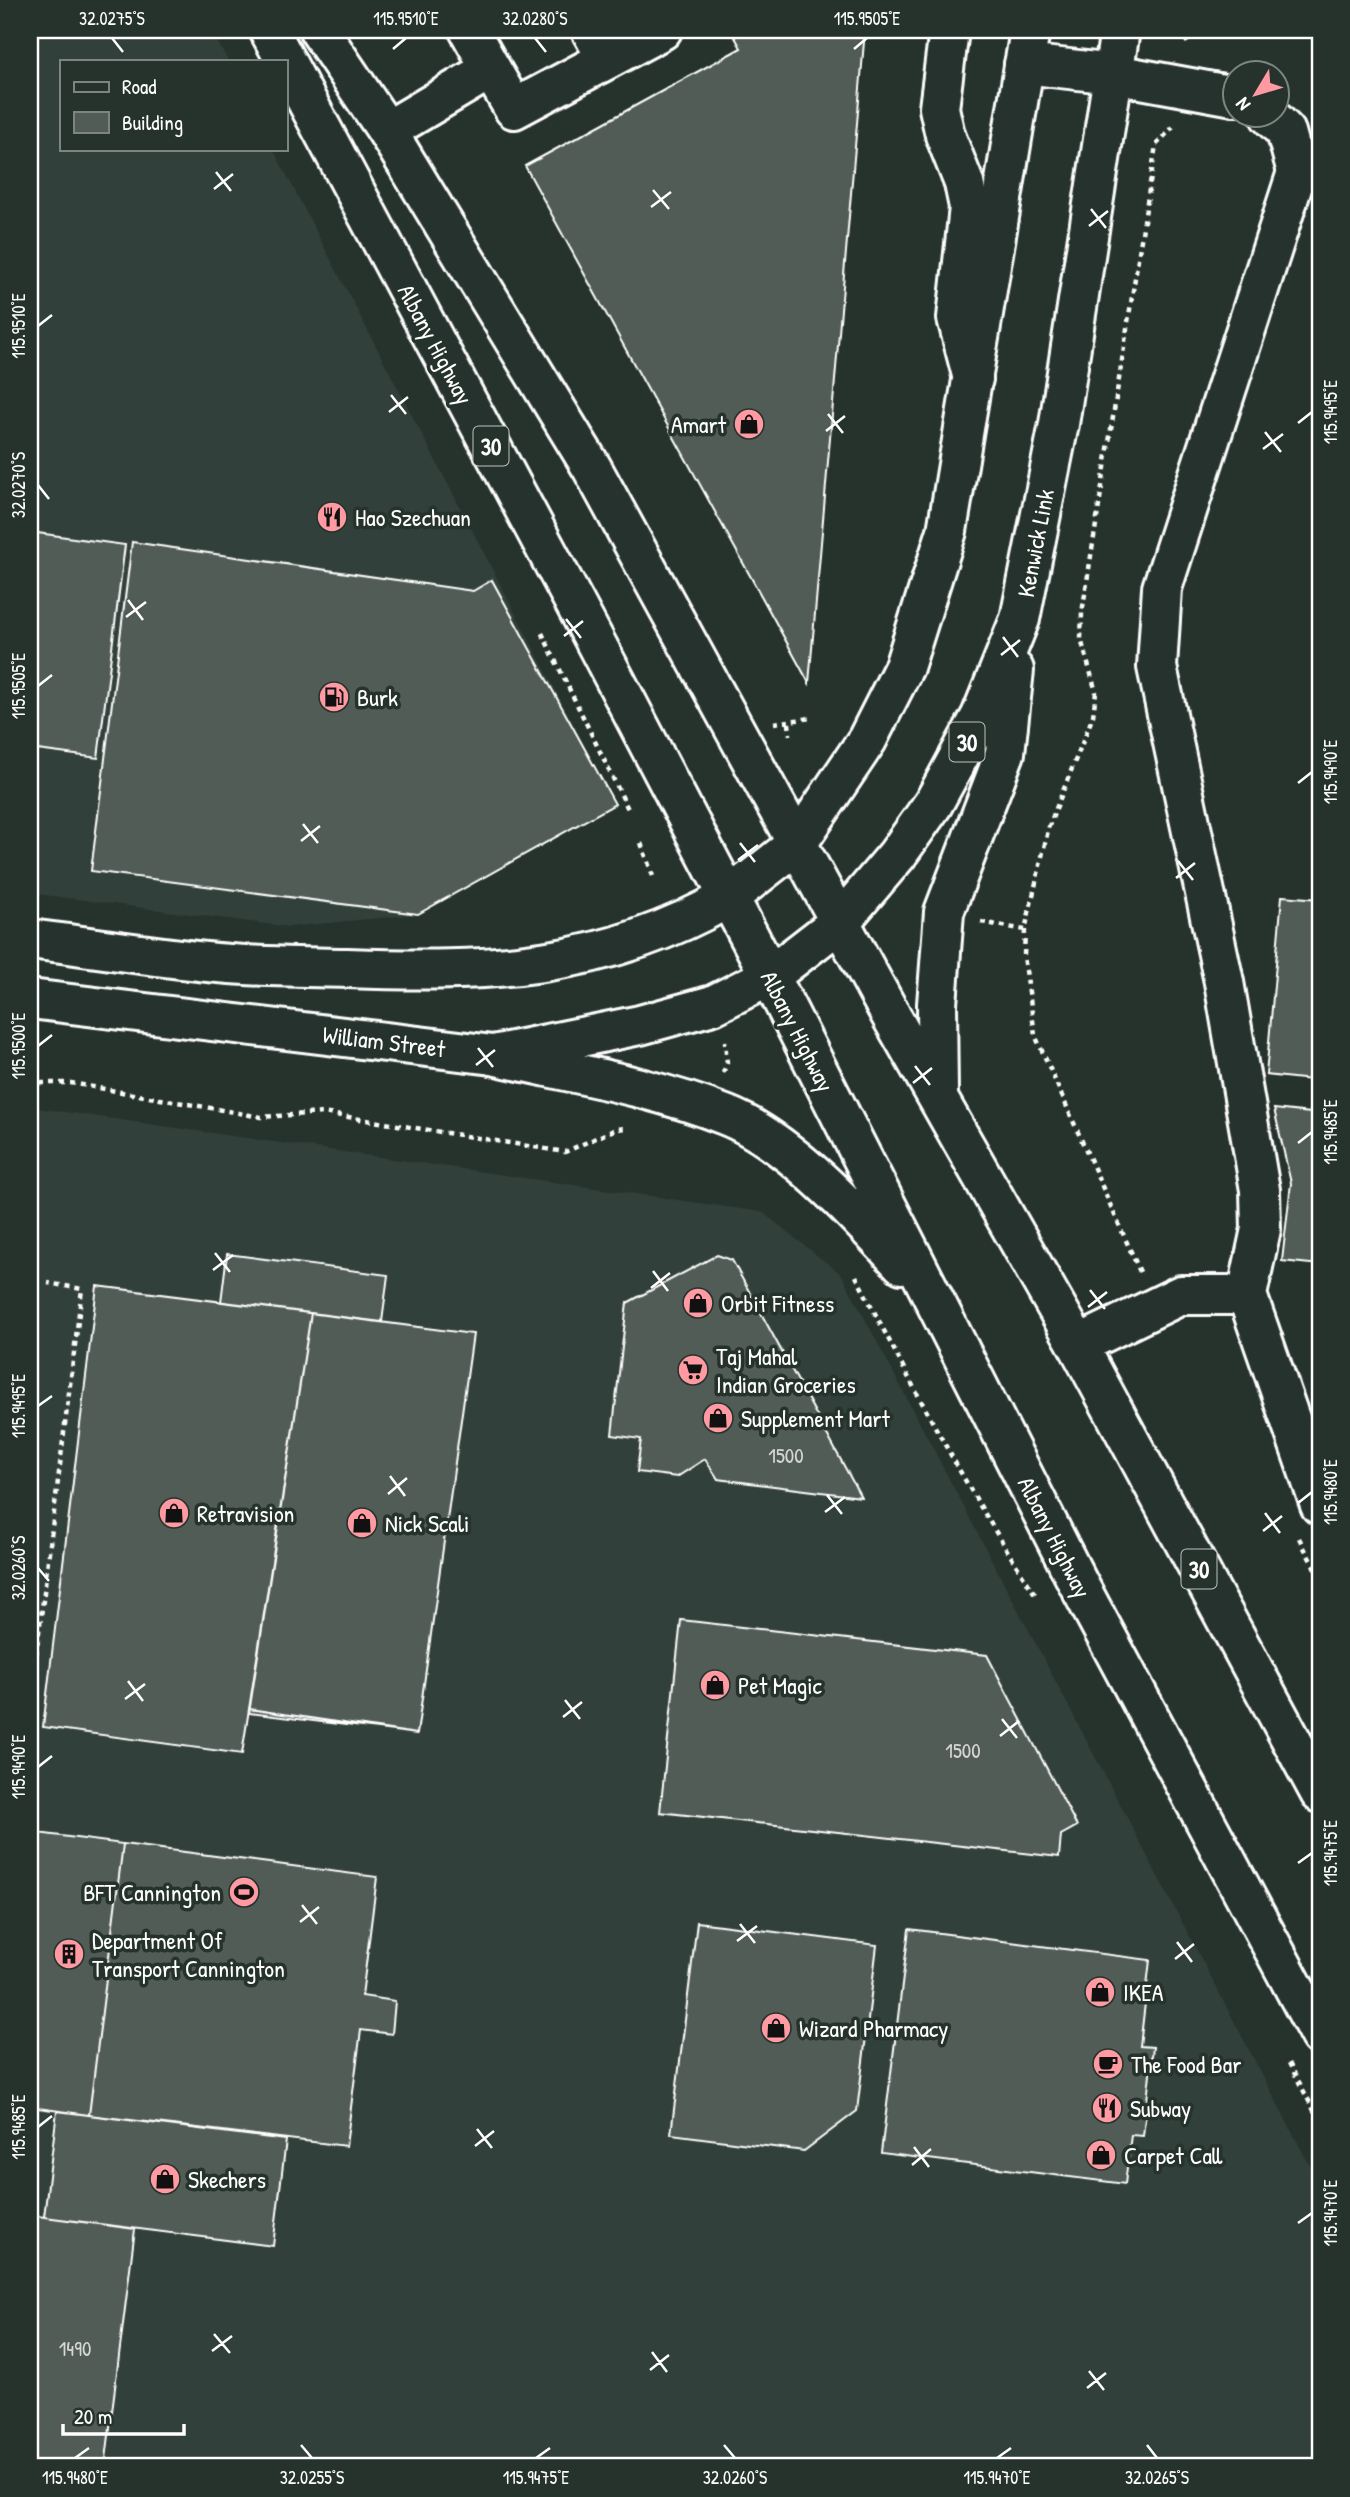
<svg xmlns="http://www.w3.org/2000/svg" width="1350" height="2497" viewBox="0 0 1350 2497" font-family="'Patrick Hand',sans-serif">
<rect width="100%" height="100%" fill="#26332d"/>
<filter id="ink" filterUnits="userSpaceOnUse"><feTurbulence type="fractalNoise" baseFrequency=".0143" numOctaves="2"/><feDisplacementMap in="SourceGraphic" scale="14" xChannelSelector="R" yChannelSelector="G"/><feConvolveMatrix kernelMatrix="1 2 1 2 8 2 1 2 1" color-interpolation-filters="sRGB"/></filter>
<g filter="url(#ink)">
<path fill="#333f3a" d="M30 30H211L228 61H61V149H273L615 804 418 914 289 927 30 893Z
M30 1107 762 1212 842 1275 1320 2185V2467H30Z"/>
<path fill="#515c57" stroke="#fff" stroke-width="2" d="M731 30H865L809 683 525 166 741 48Z
M30 532 125 545 98 758 30 749Z
M132 542 473 591 492 580 615 804 418 914 91 871Z
M1282 896 1320 899V1081L1266 1075Z
M1274 1109 1320 1114V1265L1282 1261 1291 1183Z
M227 1254 388 1275 382 1322 221 1302Z
M717 1255 732 1260 861 1497 718 1479 705 1459 677 1477 637 1472 641 1439 612 1435 627 1303Z
M97 1286 473 1334 417 1734 249 1709 242 1754 43 1727Z
M97 1286 311 1313 242 1754 43 1727Z
M311 1313 473 1334 417 1734 249 1713Z
M681 1620 987 1655 1077 1826 1061 1835 1059 1857 660 1812Z
M30 1832 123 1844 89 2115 30 2107Z
M123 1844 377 1877 362 1996 395 2001 392 2034 361 2030 346 2146 89 2115Z
M697 1922 877 1945 857 2111 804 2151 671 2134Z
M909 1929 1150 1960 1140 2046 1153 2047 1143 2136 1131 2135 1125 2184 881 2153Z
M57 2111 286 2140 273 2246 44 2217Z
M30 2215 135 2229 105 2467H30Z"/>
<g fill="none" stroke-linecap="round" stroke-linejoin="round">
<g stroke="#fff" stroke-width="44">
<path id="minor" d="M591 30 607 59
M949 30 939 108 945 135 964 183 969 207 957 318 973 379
M1024 64 1114 74 1234 96
M491 69 514 109 662 30
M1270 116 1286 132 1297 172 1162 588 1157 667 1224 982 1260 1190 1261 1229 1247 1295 1320 1505
M387 131 491 69 469 30
M1078 1345 1181 1295H1247"/>
</g>
<g stroke="#fff" stroke-width="44">
<path id="major" d="M30 939C96 947 163 959 230 964 269 967 308 967 347 968 488 973 602 970 728 898
M30 999 493 1055 640 1025 713 1005 770 976"/>
</g>
<g stroke="#fff" stroke-width="44">
<path id="highway" d="M269 30 588 628 770 976 1079 1585 1320 2036
M319 30 387 131 592 468 894 1021 1078 1345 1320 1793
M728 898 797 844 867 740 904 667 947 531 1030 30
M770 976 841 921 897 855 933 804 981 716 1020 619 1059 424 1120 30
M493 1055C571 1073 651 1086 725 1115 786 1138 858 1216 902 1264
M938 1094 937 1004 944 912 1005 753 1014 670"/>
</g>
<path stroke="#fff" stroke-width="4.5" stroke-dasharray="5 5" stroke-linecap="butt" d="M224 30 229 39
M1180 30 1190 47
M542 633 629 811
M774 723 811 718
M789 723 790 735
M641 843 654 879
M981 922 1025 930
M723 1073 727 1063 725 1041
M30 1083H71L261 1117 323 1113 565 1152 616 1129 627 1128
M1140 1272 1035 1035 1024 956 1025 930 1049 826 1093 716 1096 692 1081 639 1082 613 1156 145 1173 127
M856 1276C912 1386 969 1494 1037 1597
M1299 1538 1320 1578
M30 1704 82 1289 48 1283
M1289 2063 1320 2122"/>
<use href="#minor" stroke="#26332d" stroke-width="38"/>
<use href="#major" stroke="#26332d" stroke-width="38"/>
<use href="#highway" stroke="#26332d" stroke-width="38"/>
</g>
</g>
<path fill="none" stroke="#fff" stroke-width="2.5" d="M112 38 123 52M535 38 546 52M393 49 406 38M854 49 867 38M216 172 231 191M214 189 233 174M653 190 669 209M651 207 671 192M1091 209 1106 228M1089 226 1108 211M38 326 52 315M391 395 406 414M389 412 408 397M828 414 843 433M1298 423 1312 412M826 431 845 416M1265 432 1281 452M1263 449 1283 434M38 485 49 499M128 600 143 620M126 617 146 602M566 619 581 638M564 636 583 621M1003 637 1018 657M1001 655 1020 640M38 686 52 675M1298 783 1312 772M303 824 318 843M301 841 320 826M740 843 755 862M738 860 758 845M1178 861 1193 880M1176 878 1195 863M38 1046 52 1035M478 1048 493 1067M476 1065 495 1050M915 1066 930 1085M913 1083 932 1068M1298 1143 1312 1132M215 1253 230 1272M213 1270 233 1255M653 1271 668 1291M651 1288 670 1273M1090 1290 1105 1309M1088 1307 1107 1292M38 1406 52 1396M390 1476 405 1496M388 1494 407 1478M827 1495 842 1514M1298 1503 1312 1492M825 1512 845 1497M1265 1513 1280 1533M1263 1531 1282 1516M38 1568 49 1581M128 1681 143 1701M125 1699 145 1684M565 1700 580 1719M563 1717 582 1702M1002 1719 1017 1738M1000 1736 1019 1721M38 1767 52 1756M1298 1863 1312 1853M302 1905 317 1924M300 1922 319 1907M740 1924 755 1943M737 1941 757 1926M1177 1942 1192 1962M1175 1959 1194 1944M38 2127 52 2116M477 2129 492 2148M475 2146 494 2131M914 2147 929 2167M912 2165 931 2149M1298 2223 1312 2213M214 2334 230 2353M212 2351 232 2336M652 2352 667 2372M650 2370 669 2355M1089 2371 1104 2390M1087 2388 1106 2373M301 2445 312 2458M724 2445 735 2458M1147 2445 1157 2458M75 2458 89 2448M536 2458 550 2448M997 2458 1011 2448"/>
<defs>
<g id="shop-disc" transform="scale(1.575)"><circle r="9.5" fill="#ff9aa2" stroke="#26332d"/><path d="M-5-2.5h2.3a2.7 3.5 0 0 1 5.4 0H5L5.5 6h-11ZM-1.5-2.5h3a1.5 2.3 0 0 0-3 0Z" fill="#111"/></g>
<g id="restaurant-disc" transform="scale(1.575)"><circle r="9.5" fill="#ff9aa2" stroke="#26332d"/><path d="M-5-6h1v4h1v-4h1v4h1v-4h1v5L-1.5 .5V6h-2V.5L-5-1ZM5-6V6H3V1.5H1.5Q1.5-4 5-6Z" fill="#111"/></g>
<g id="fuel-disc" transform="scale(1.575)"><circle r="9.5" fill="#ff9aa2" stroke="#26332d"/><path d="M-5.5-6h7V0h2V4h1.3V-2.5L3-4.5l.8-.8L6-3V5H2.5V1h-1V6h-7ZM-4.2-4.7v3.2H.2V-4.7Z" fill="#111"/></g>
<g id="supermarket-disc" transform="scale(1.575)"><circle r="9.5" fill="#ff9aa2" stroke="#26332d"/><path d="M-6-5.5h2.5l.6 2H6L4.5 2H-2.5L-4.4-4H-6ZM-1.5 3.2a1.3 1.3 0 1 0 .1 0ZM3 3.2a1.3 1.3 0 1 0 .1 0Z" fill="#111"/></g>
<g id="stadium-disc" transform="scale(1.575)"><circle r="9.5" fill="#ff9aa2" stroke="#26332d"/><path d="M0-5a6.5 5 0 1 0 0 10a6.5 5 0 1 0 0-10ZM-3.5-1.8h7v3.6h-7Z" fill="#111"/></g>
<g id="building-disc" transform="scale(1.575)"><circle r="9.5" fill="#ff9aa2" stroke="#26332d"/><path d="M-4-6H4V6H1V3H-1V6H-4ZM-2.5-4.3h1.7v1.8h-1.7ZM.8-4.3h1.7v1.8H.8ZM-2.5-1h1.7V.8h-1.7ZM.8-1h1.7V.8H.8Z" fill="#111"/></g>
<g id="cafe-disc" transform="scale(1.575)"><circle r="9.5" fill="#ff9aa2" stroke="#26332d"/><path d="M-5.5-4.5H6V0H3Q3 3.5 0 3.5H-2.5Q-5.5 3.5-5.5 0ZM3-3.2v2h1.7v-2ZM-6 4.5H4V6H-6Z" fill="#111"/></g>
</defs>
<g fill-rule="evenodd">
<use href="#shop-disc" x="749" y="424"/>
<use href="#restaurant-disc" x="332" y="517"/>
<use href="#fuel-disc" x="334" y="697"/>
<use href="#shop-disc" x="698" y="1303"/>
<use href="#supermarket-disc" x="693" y="1370"/>
<use href="#shop-disc" x="718" y="1418"/>
<use href="#shop-disc" x="174" y="1513"/>
<use href="#shop-disc" x="362" y="1523"/>
<use href="#shop-disc" x="715" y="1685"/>
<use href="#stadium-disc" x="244" y="1892"/>
<use href="#building-disc" x="69" y="1954"/>
<use href="#shop-disc" x="1100" y="1992"/>
<use href="#shop-disc" x="776" y="2028"/>
<use href="#cafe-disc" x="1108" y="2064"/>
<use href="#restaurant-disc" x="1107" y="2108"/>
<use href="#shop-disc" x="1101" y="2155"/>
<use href="#shop-disc" x="165" y="2179"/>
</g>
<g text-anchor="middle" dominant-baseline="central" stroke-width="7" stroke-linejoin="round" paint-order="stroke">
<g font-size="21" fill="#d4d6d5">
<text x="786" y="1455">1500</text>
<text x="963" y="1750">1500</text>
<text x="75" y="2348">1490</text>
</g>
<g fill="#26332d" stroke="#bec2c0" stroke-width="2">
<rect x="473.5" y="426.5" width="35" height="39" rx="5"/>
<rect x="949.5" y="722.5" width="35" height="39" rx="5"/>
<rect x="1181.5" y="1549.5" width="35" height="39" rx="5"/>
</g>
<g font-size="23" font-weight="bold" fill="#fff">
<text x="491" y="446">30</text>
<text x="967" y="742">30</text>
<text x="1199" y="1569">30</text>
</g>
<g font-size="24" fill="#fff" stroke="#26332d">
<text transform="translate(436 344) rotate(62)">Albany Highway</text>
<text transform="translate(1035 543) rotate(-79)">Kenwick Link</text>
<text transform="translate(798 1031) rotate(63)">Albany Highway</text>
<text transform="translate(384 1041) rotate(7)">William Street</text>
<text transform="translate(1055 1537) rotate(63)">Albany Highway</text>
</g>
<g font-size="24" fill="#fff" stroke="#26332d" text-anchor="start">
<text x="726" y="424" text-anchor="end">Amart</text>
<text x="355" y="517">Hao Szechuan</text>
<text x="357" y="697">Burk</text>
<text x="721" y="1303">Orbit Fitness</text>
<text x="716" y="1356">Taj Mahal<tspan x="716" dy="28">Indian Groceries</tspan></text>
<text x="741" y="1418">Supplement Mart</text>
<text x="197" y="1513">Retravision</text>
<text x="385" y="1523">Nick Scali</text>
<text x="738" y="1685">Pet Magic</text>
<text x="221" y="1892" text-anchor="end">BFT Cannington</text>
<text x="92" y="1940">Department Of<tspan x="92" dy="28">Transport Cannington</tspan></text>
<text x="1123" y="1992">IKEA</text>
<text x="799" y="2028">Wizard Pharmacy</text>
<text x="1131" y="2064">The Food Bar</text>
<text x="1130" y="2108">Subway</text>
<text x="1124" y="2155">Carpet Call</text>
<text x="188" y="2179">Skechers</text>
</g>
</g>
<rect width="1350" height="2497" fill="none" stroke="#26332d" stroke-width="77"/>
<rect x="60" y="60" width="228" height="91" fill="#26332d" stroke="#7d8581" stroke-width="2"/>
<rect x="74" y="82" width="35" height="10" fill="#26332d" stroke="#7d8581" stroke-width="2"/>
<text x="122" y="94" font-size="21" fill="#ffffff">Road</text>
<rect x="74" y="112" width="35" height="21" fill="#515c57" stroke="#7d8581" stroke-width="2"/>
<text x="122" y="130" font-size="21" fill="#ffffff">Building</text>
<g transform="translate(1256 94) rotate(232)"><circle r="33" fill="#26332d" stroke="#7d8581" stroke-width="2"/>
<path d="M0-5L12 26L0 18L-12 26Z" fill="#ff9aa2"/>
<text y="-10" font-size="19" font-weight="bold" text-anchor="middle" fill="#ffffff">N</text>
</g>
<path d="M63 2424v10h121v-10" fill="none" stroke="#ffffff" stroke-width="3.5"/>
<text x="74" y="2424" font-size="21" fill="#ffffff" stroke="#26332d" stroke-width="5" paint-order="stroke">20 m</text>
<rect x="38" y="38" width="1274" height="2420" fill="none" stroke="#fff" stroke-width="2.5"/>
<g font-size="18" text-anchor="middle" fill="#fff">
<text x="112" y="25">32.0275°S</text>
<text x="406" y="25">115.9510°E</text>
<text x="535" y="25">32.0280°S</text>
<text x="867" y="25">115.9505°E</text>
<text transform="translate(19 326) rotate(-90)" y="6">115.9510°E</text>
<text transform="translate(1331 412) rotate(-90)" y="6">115.9495°E</text>
<text transform="translate(19 485) rotate(-90)" y="6">32.0270°S</text>
<text transform="translate(19 686) rotate(-90)" y="6">115.9505°E</text>
<text transform="translate(1331 772) rotate(-90)" y="6">115.9490°E</text>
<text transform="translate(19 1046) rotate(-90)" y="6">115.9500°E</text>
<text transform="translate(1331 1132) rotate(-90)" y="6">115.9485°E</text>
<text transform="translate(19 1406) rotate(-90)" y="6">115.9495°E</text>
<text transform="translate(1331 1492) rotate(-90)" y="6">115.9480°E</text>
<text transform="translate(19 1568) rotate(-90)" y="6">32.0260°S</text>
<text transform="translate(19 1767) rotate(-90)" y="6">115.9490°E</text>
<text transform="translate(1331 1853) rotate(-90)" y="6">115.9475°E</text>
<text transform="translate(19 2127) rotate(-90)" y="6">115.9485°E</text>
<text transform="translate(1331 2213) rotate(-90)" y="6">115.9470°E</text>
<text x="75" y="2484">115.9480°E</text>
<text x="312" y="2484">32.0255°S</text>
<text x="536" y="2484">115.9475°E</text>
<text x="735" y="2484">32.0260°S</text>
<text x="997" y="2484">115.9470°E</text>
<text x="1157" y="2484">32.0265°S</text>
</g>
</svg>
